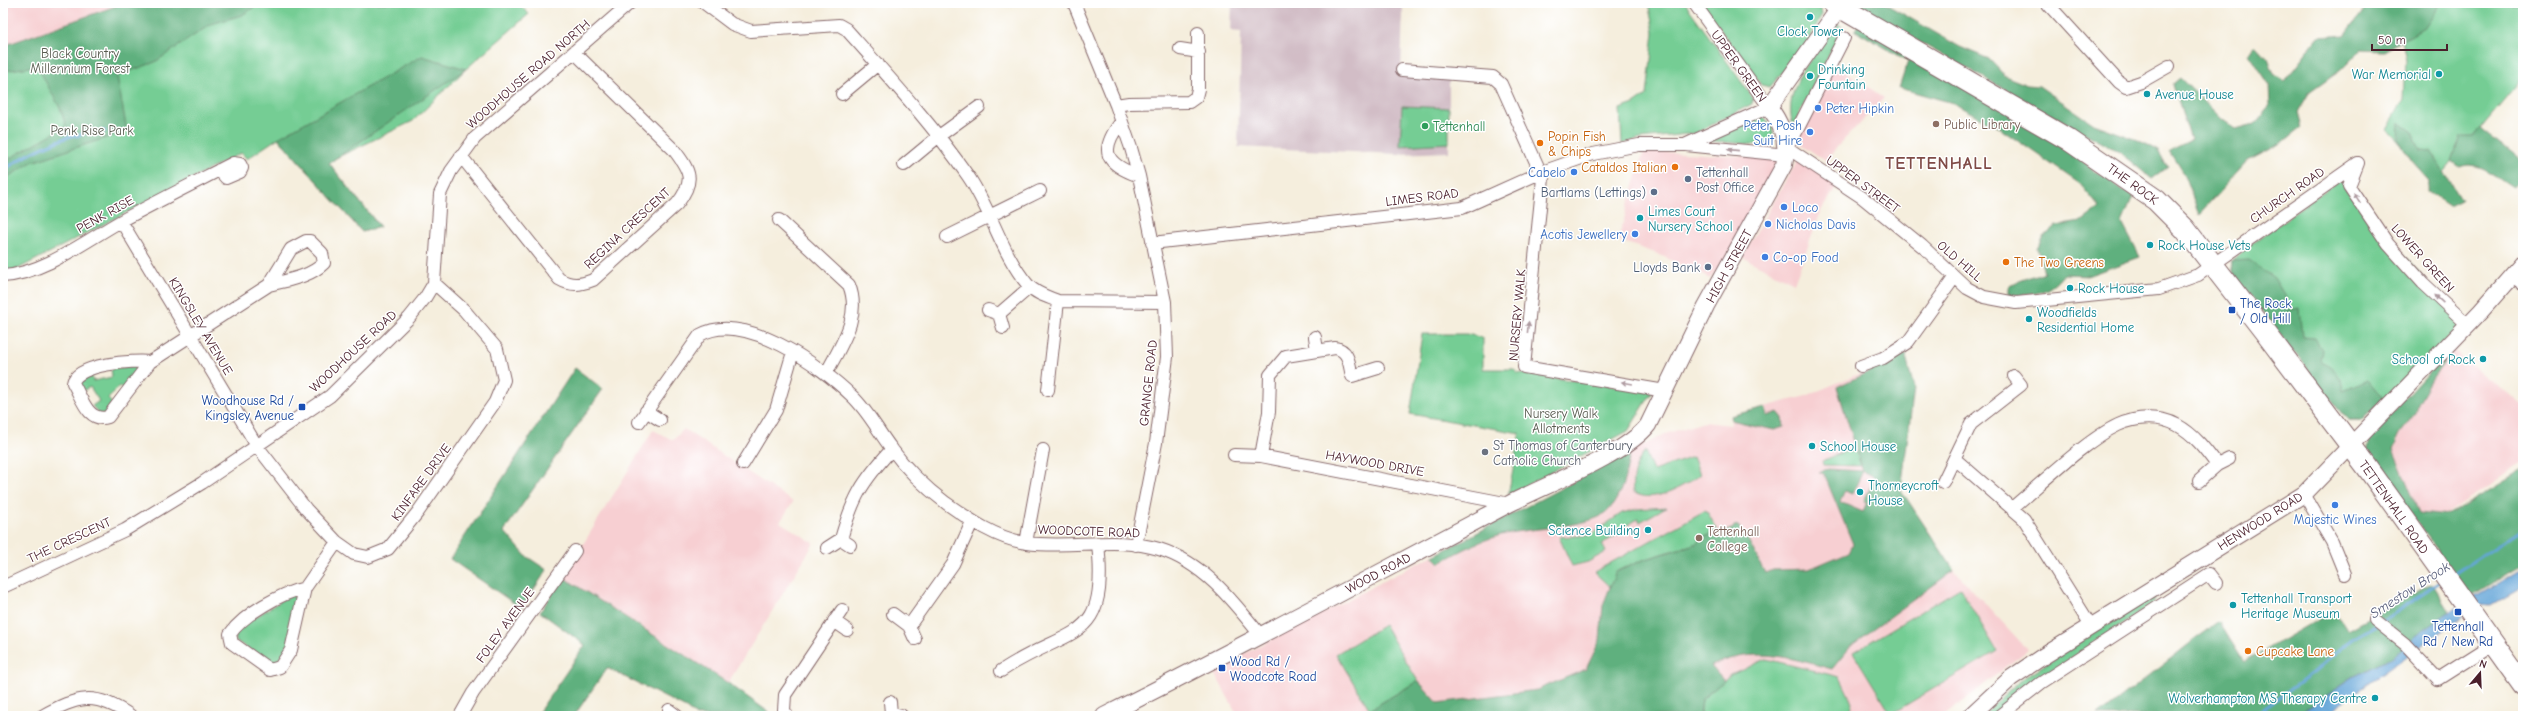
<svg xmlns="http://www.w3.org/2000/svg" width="2526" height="719" viewBox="0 0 2526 719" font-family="'Comic Neue',sans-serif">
<rect width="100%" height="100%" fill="#fff"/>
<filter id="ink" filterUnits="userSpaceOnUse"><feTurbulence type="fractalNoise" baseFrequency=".025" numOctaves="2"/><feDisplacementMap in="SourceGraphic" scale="8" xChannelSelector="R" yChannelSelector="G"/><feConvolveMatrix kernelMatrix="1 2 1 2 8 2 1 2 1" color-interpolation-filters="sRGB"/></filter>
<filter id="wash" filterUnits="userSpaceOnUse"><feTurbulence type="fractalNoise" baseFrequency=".012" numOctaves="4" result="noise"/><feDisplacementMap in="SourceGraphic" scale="16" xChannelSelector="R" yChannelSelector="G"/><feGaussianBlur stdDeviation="0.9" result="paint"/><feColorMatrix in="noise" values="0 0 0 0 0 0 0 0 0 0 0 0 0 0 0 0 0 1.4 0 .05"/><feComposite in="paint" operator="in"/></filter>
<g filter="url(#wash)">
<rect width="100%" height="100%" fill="#f5eedd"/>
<path fill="#f7cfd2" d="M3 3H188L3 61Z
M1834 63 1884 98 1837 147 1827 162 1795 140Z
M1644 151 1778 158 1776 168 1731 250 1710 279 1658 254 1618 240Z
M1798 159 1838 185 1822 209 1794 283 1742 257Z
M2451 349 2523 406V462L2423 531 2371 436Z
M1905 354 1914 388 1901 490 1954 570 2028 650 1944 716H1238L1213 670 1665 434 1704 422 1731 425 1730 416 1806 396Z
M684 429 793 502 780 522 814 543 728 683 563 577 653 430 673 440Z"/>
<path fill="#d2bdc6" d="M1232 3H1403L1401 76 1449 78V152L1398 154 1238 147 1241 32 1231 31Z"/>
<path fill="#74cd94" stroke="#5f7660" d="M188 3H518L529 14 466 69 413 121 336 158 329 163 380 227 362 232 278 138 247 159 241 153 14 271H3V61Z
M1648 3H1685L1753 98 1752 104 1696 133 1641 139 1622 144 1620 109 1634 104 1647 95 1654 32Z
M1701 3H1811L1821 9 1822 15 1807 43 1770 87 1761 85Z
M2425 3H2523V77L2435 182 2387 129 2404 99 2406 60 2402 40Z
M1838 24 1843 27 1793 126C1781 87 1816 53 1838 24Z
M1402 106 1449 108V143L1400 146Z
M1762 114 1772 127 1774 139 1771 143 1761 145 1710 141 1722 131Z
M2342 178 2344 187 2464 323 2361 421H2349L2339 410 2232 272 2233 261 2241 252Z
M1422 334H1467L1483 338V369H1514L1517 373 1653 391 1628 431 1508 495 1520 433 1410 414Z
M138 365 141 367 124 390 119 386 108 399 112 403 105 414H99L92 406 99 401 90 387 83 391 79 386 80 381 91 374 93 381 112 377 111 369Z
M1645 451 1653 471 1693 457 1700 474C1684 487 1651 505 1633 492 1631 477 1636 463 1645 451Z
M1846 451H1856L1861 466 1823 465 1822 461Z
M1666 507 1640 522 1638 519 1624 527 1625 530 1602 544 1606 552 1588 562 1572 566 1559 537 1590 535 1622 513 1637 509Z
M1706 510 1717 529 1695 544 1643 560 1616 572 1610 587 1594 572Z
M1960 588 1997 651 1891 714 1853 652Z
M291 594H296L298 599 288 646 275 666 236 641 235 635 245 624Z
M2151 597H2156L2153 603 2043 677 1993 716H1981L2025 677Z
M1384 625 1418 681 1370 710 1336 654Z
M1766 659 1840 677 1852 702 1848 716H1700L1702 699 1731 675Z"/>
<path fill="#5fb07e" stroke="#546854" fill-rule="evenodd" d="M124 3H261L242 15 211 24 155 62 117 76 127 131 32 162 3 180V162L66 126 60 108 37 66 3 71V46Z
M1855 3H1884L1960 47 1989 59 2005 76 2027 85 2039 86 2094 124 2138 140 2158 151 2168 167 2152 179 2119 152 1921 43Z
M2363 3H2441L2424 28 2384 51 2361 50 2341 70 2309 93 2298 112 2302 127 2282 143 2248 161 2199 214 2184 175 2169 151 2191 140 2173 84 2180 78 2223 120 2236 129 2254 124 2270 106 2269 84 2249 54 2255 45 2268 59 2274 75 2284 82 2319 37 2345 35 2362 13Z
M1859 23 1996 100 2133 197 2122 223 2140 257 2090 275 2064 274C2047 295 2035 294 2009 296V285L2044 272 2037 249 2043 238 2056 226 2081 222 2100 208 2080 184 1999 128 1953 103 1899 88 1908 61 1855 30Z
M422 56 466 69 329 163 380 227 362 232 278 138Z
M2399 122 2413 132 2420 150 2431 151 2461 200 2449 206 2428 192 2429 180 2412 161 2398 139Z
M2480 128 2523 162V177L2513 187C2498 178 2478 159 2460 167L2452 161 2460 137H2473Z
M2248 260 2274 278 2286 298 2283 307 2290 310 2299 308 2302 337 2315 338 2322 350 2320 361C2333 366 2342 375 2343 391L2368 380 2383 398 2361 421H2349L2339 410 2232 272 2233 261Z
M1905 354 1914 388 1901 490 1954 570 1852 645 1832 669C1787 657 1755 646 1711 666L1724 681 1702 699 1700 716H1359L1418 681 1438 703 1537 690 1586 669 1600 640 1603 605 1616 572 1643 560 1695 544 1717 529 1720 534 1738 526 1744 537 1746 536 1765 573 1773 570 1809 569 1849 552 1853 544 1824 474 1819 472 1828 469 1863 471 1837 387ZM1863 471 1875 477 1864 501 1867 502 1863 512 1840 502 1845 491 1852 494Z
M2443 357 2444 363 2433 377 2418 403 2416 413 2400 434 2393 449 2419 512 2449 515 2523 470V565L2471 597 2367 452 2371 436Z
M575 368 603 389 504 531 526 556 547 570 521 608 450 559Z
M1765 407 1768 416 1778 412 1783 418 1784 427 1774 430 1731 420 1730 416Z
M1630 452C1627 472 1622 496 1608 511 1593 527 1532 528 1510 533 1484 538 1462 550 1440 563L1433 556Z
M563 577 728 683 774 716H696L686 708 607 668 574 716H536L585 645 540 612Z
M2432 584 2450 612 2394 656 2356 676 2296 716H2098L2194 640 2219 622 2244 662 2334 610 2347 630Z"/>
<path fill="#65a6d8" stroke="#586282" d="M2523 569V587L2490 606 2480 605 2346 699 2328 716H2296L2356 676 2394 656 2416 635 2446 614Z"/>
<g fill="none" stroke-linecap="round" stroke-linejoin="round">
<path stroke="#65a6d8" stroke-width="3" d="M3 171C25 154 48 144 74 135L78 136 86 132 105 131
M2453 575 2523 529
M2382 621 2441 582
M2254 716 2312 674 2353 638 2376 625"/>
</g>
</g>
<g filter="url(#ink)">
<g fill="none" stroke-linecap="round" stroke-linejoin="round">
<g stroke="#866769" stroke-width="14">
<path id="street" d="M704 3 732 24 751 31 839 25 846 29C888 76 932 124 968 176 992 211 1001 253 1028 285 1036 294 1048 297 1058 301L1165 302
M1074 3 1116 105 1131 148 1139 176 1165 302 1167 357 1156 443 1136 545
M2047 3 2119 82 2126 87 2141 82 2169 66
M1844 38 1794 136 1786 147 1863 198 1922 246 1967 288 1984 297 2016 303 2159 289 2198 275 2358 163
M1180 49 1199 52
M1402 70 1493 77 1501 84 1543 178 1524 367 1665 391
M842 94 878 64
M1116 105 1129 103 1189 102 1196 97 1198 89V33
M1121 122C1098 152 1106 164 1139 176
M1687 144 1769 107 1694 3
M461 156 559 279C571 286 580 285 593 280L677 204C695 181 691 172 674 150L575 53
M2358 163 2349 186 2388 244 2423 283 2468 325
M904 165 939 136 979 107
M779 220 849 285C862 317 840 346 826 374
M121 221 257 446 306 509 337 542 354 554 368 557 388 549 418 512 495 402 504 380 497 349 464 310 434 283
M947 237 1040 191
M1152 243 1462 208 1542 172 1593 154 1639 145H1686L1786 155
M3 276C43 274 87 240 121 221 158 201 196 182 233 163L240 164 242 168 240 172 226 178 219 170
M2512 276 2523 284
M988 310 999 314 1003 328
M999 314 1030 287
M1315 337 1317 350
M150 362C134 360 76 364 73 383 82 398 88 423 108 417L150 362 269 285 291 249 306 241H310L322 253 324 263C310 277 288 280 269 285
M1861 366 1883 358 1908 342 1954 278
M1048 390 1058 301
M646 411 660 420
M639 422 700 335C744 310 821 366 852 396 868 411 878 431 891 448 906 469 926 488 946 503 970 520 997 539 1027 543 1071 549 1117 536 1159 549 1204 563 1233 601 1261 636
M1234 455 1261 456 1510 504
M1261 456 1269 412 1270 375 1286 356 1335 348C1349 350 1349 364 1352 376L1378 368
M1955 459 2024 519 2091 626
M743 464 776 410 793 352
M2199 481 2217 465 2229 459
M1943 482 1971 424 2021 385 2014 376
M2304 494 2332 542 2345 574
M2012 508C2041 484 2086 440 2118 425 2136 417 2159 415 2177 425 2194 434 2206 450 2217 465
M841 539C853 497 862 482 892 449
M1026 543 1043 450
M827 548 841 539 850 545
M3 587 125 530 202 483 330 396 409 318 425 298 434 283 440 194 451 171 475 138 630 3
M305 588C281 593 244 614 230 634L232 643 270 670 280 667 291 650 305 588 337 542
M893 614 909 626 915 639
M2375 620 2405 644 2438 679 2493 644
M834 621 847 630
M909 626 953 564 972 522
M1001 671C1069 625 1109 646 1098 544
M890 702 891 713 901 715
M669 710 677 716
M42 716C78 696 95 691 131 716
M460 716 473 693 575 551
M787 716 784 710 785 695 842 610
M1999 716 2041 683 2209 574 2216 583"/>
</g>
<g stroke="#866769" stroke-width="18">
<path id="secondary" d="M1104 716C1240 648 1374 575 1509 504 1545 485 1625 455 1648 425L1706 306 1784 165C1789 144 1782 124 1769 107L1840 7
M1970 716 2011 678 2039 659 2304 494 2481 311 2523 263"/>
</g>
<g stroke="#866769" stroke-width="23">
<path id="highway" d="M1833 3 2069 140 2156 200 2185 229 2265 332 2367 467 2523 685"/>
</g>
<use href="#street" stroke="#fff" stroke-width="12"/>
<use href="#secondary" stroke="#fff" stroke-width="16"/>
<use href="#highway" stroke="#fff" stroke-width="21"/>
</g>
<defs><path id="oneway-solid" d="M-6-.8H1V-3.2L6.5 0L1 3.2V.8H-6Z"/></defs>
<g fill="#ae9aa0">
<use href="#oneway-solid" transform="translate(1733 150) rotate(-174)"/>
<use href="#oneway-solid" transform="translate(2357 198) rotate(-124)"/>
<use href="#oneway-solid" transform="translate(2439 299) rotate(-137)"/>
<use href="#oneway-solid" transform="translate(1528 327) rotate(-84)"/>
<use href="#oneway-solid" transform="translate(1627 383) rotate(-170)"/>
</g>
</g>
<g fill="#0f9aa8" stroke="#fff" stroke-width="1.5">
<circle cx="1810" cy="17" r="4"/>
<circle cx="2439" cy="74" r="4"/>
<circle cx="1810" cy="76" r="4"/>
<circle cx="2147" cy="94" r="4"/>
<circle cx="1640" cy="218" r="4"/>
<circle cx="2150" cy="245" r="4"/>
<circle cx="2070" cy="288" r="4"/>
<circle cx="2029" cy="319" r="4"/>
<circle cx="2483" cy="359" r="4"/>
<circle cx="1812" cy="446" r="4"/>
<circle cx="1860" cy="492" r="4"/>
<circle cx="1648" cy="530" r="4"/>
<circle cx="2233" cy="605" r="4"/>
<circle cx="2375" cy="698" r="4"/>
</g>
<g fill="#3f7fe0" stroke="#fff" stroke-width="1.5">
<circle cx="1818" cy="108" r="4"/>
<circle cx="1810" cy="132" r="4"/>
<circle cx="1574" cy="172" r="4"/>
<circle cx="1784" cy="207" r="4"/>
<circle cx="1768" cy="224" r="4"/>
<circle cx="1635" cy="234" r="4"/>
<circle cx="1765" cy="257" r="4"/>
<circle cx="2335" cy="505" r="4"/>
</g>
<g fill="#8d6e63" stroke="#fff" stroke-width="1.5">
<circle cx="1936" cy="124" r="4"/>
<circle cx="1699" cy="538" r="4"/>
</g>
<circle fill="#2e9e5b" stroke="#fff" stroke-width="1.5" cx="1425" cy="126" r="4"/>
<g fill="#e8710a" stroke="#fff" stroke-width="1.5">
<circle cx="1540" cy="143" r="4"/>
<circle cx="1675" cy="167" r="4"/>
<circle cx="2006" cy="262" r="4"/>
<circle cx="2248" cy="651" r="4"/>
</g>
<g fill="#5c6f8a" stroke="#fff" stroke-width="1.5">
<circle cx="1688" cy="179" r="4"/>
<circle cx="1654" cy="192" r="4"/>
<circle cx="1708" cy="267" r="4"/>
</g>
<g fill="#1a4fb4" stroke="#fff" stroke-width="1.5">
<rect x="2228" y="306" width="8" height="8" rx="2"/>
<rect x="298" y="403" width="8" height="8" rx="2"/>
<rect x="2454" y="608" width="8" height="8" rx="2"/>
<rect x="1218" y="664" width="8" height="8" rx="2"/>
</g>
<circle fill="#6b7280" stroke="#fff" stroke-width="1.5" cx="1485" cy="452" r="4"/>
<g text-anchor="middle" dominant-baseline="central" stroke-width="3" stroke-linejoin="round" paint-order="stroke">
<g font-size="13" fill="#0d838f" stroke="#fff" text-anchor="start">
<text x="1810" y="31" text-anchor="middle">Clock Tower</text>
<text x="1818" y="69">Drinking<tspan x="1818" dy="15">Fountain</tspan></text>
<text x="2431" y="74" text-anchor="end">War Memorial</text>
<text x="2155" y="94">Avenue House</text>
<text x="1648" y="211">Limes Court<tspan x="1648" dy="15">Nursery School</tspan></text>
<text x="2158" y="245">Rock House Vets</text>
<text x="2078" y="288">Rock House</text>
<text x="2037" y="312">Woodfields<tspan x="2037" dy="15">Residential Home</tspan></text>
<text x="2475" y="359" text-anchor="end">School of Rock</text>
<text x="1820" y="446">School House</text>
<text x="1868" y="485">Thorneycroft<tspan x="1868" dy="15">House</tspan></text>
<text x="1640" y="530" text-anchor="end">Science Building</text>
<text x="2241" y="598">Tettenhall Transport<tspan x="2241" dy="15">Heritage Museum</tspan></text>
<text x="2367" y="698" text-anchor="end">Wolverhampton MS Therapy Centre</text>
</g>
<g font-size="13" fill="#595c50" stroke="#fff">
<text x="80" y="53">Black Country<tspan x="80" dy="15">Millennium Forest</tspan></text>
<text x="92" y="130">Penk Rise Park</text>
<text x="1561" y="413">Nursery Walk<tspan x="1561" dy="15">Allotments</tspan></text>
</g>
<g font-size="13" fill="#4a1f2b" stroke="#fff">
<text transform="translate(1739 66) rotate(54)">UPPER GREEN</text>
<text transform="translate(528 74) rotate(-41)">WOODHOUSE ROAD NORTH</text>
<text transform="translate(1863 184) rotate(36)">UPPER STREET</text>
<text transform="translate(2133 184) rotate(36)">THE ROCK</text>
<text transform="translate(2287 195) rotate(-35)">CHURCH ROAD</text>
<text transform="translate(1422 197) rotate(-7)">LIMES ROAD</text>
<text transform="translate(105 214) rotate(-29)">PENK RISE</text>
<text transform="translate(627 228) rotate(-43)">REGINA CRESCENT</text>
<text transform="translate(2423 258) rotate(48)">LOWER GREEN</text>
<text transform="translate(1960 261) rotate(41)">OLD HILL</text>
<text transform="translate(1729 266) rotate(-61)">HIGH STREET</text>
<text transform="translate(1517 315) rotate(-85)">NURSERY WALK</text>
<text transform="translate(201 326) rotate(59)">KINGSLEY AVENUE</text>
<text transform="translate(353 351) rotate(-43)">WOODHOUSE ROAD</text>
<text transform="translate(1148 383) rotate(-84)">GRANGE ROAD</text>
<text transform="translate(1375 463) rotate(10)">HAYWOOD DRIVE</text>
<text transform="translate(421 482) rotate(-54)">KINFARE DRIVE</text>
<text transform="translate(2394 507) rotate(55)">TETTENHALL ROAD</text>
<text transform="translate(2260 521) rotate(-32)">HENWOOD ROAD</text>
<text transform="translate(1089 531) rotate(2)">WOODCOTE ROAD</text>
<text transform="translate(69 540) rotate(-25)">THE CRESCENT</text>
<text transform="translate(1378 573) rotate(-28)">WOOD ROAD</text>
<text transform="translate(505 625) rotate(-54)">FOLEY AVENUE</text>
</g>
<g font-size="13" fill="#366cbe" stroke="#fff" text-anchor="start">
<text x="1826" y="108">Peter Hipkin</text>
<text x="1802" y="125" text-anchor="end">Peter Posh<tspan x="1802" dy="15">Suit Hire</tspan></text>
<text x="1566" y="172" text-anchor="end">Cabelo</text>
<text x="1792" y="207">Loco</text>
<text x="1776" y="224">Nicholas Davis</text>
<text x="1627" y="234" text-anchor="end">Acotis Jewellery</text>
<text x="1773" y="257">Co-op Food</text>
<text x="2335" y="519" text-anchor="middle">Majestic Wines</text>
</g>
<g font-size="13" fill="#785e54" stroke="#fff" text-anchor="start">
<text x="1944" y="124">Public Library</text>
<text x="1707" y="531">Tettenhall<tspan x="1707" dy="15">College</tspan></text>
</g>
<g font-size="13" fill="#27864d" stroke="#fff" text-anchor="start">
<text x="1433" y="126">Tettenhall</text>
</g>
<g font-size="13" fill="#c56008" stroke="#fff" text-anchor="start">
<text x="1548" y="136">Popin Fish<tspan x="1548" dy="15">&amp; Chips</tspan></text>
<text x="1667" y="167" text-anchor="end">Cataldos Italian</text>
<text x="2014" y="262">The Two Greens</text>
<text x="2256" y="651">Cupcake Lane</text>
</g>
<g font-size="13" fill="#4e5e75" stroke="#fff" text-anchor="end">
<text x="1696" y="172" text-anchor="start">Tettenhall<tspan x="1696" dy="15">Post Office</tspan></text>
<text x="1646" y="192">Bartlams (Lettings)</text>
<text x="1700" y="267">Lloyds Bank</text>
</g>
<g font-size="13" fill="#164399" stroke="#fff" text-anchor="start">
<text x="2240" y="303">The Rock<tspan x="2240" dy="15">/ Old Hill</tspan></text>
<text x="294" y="400" text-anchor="end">Woodhouse Rd /<tspan x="294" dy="15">Kingsley Avenue</tspan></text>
<text x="2458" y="626" text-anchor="middle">Tettenhall<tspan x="2458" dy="15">Rd / New Rd</tspan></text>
<text x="1230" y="661">Wood Rd /<tspan x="1230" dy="15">Woodcote Road</tspan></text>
</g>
<g font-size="13" fill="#5b616d" stroke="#fff" text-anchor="start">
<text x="1493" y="445">St Thomas of Canterbury<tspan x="1493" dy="15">Catholic Church</tspan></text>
</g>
<g font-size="14" font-style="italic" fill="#565c79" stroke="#fff">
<text transform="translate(2410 590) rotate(-33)">Smestow Brook</text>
</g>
<g font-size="17" font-weight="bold" letter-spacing="1" fill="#804b47" stroke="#fff">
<text x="1939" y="163">TETTENHALL</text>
</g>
</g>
<rect width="2526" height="719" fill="none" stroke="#fff" stroke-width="16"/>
<g transform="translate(2480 673) rotate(19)" stroke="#ffffff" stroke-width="3" paint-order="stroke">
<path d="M0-3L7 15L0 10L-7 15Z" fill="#4a1f2b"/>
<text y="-6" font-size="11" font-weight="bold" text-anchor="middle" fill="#4a1f2b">N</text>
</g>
<path d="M2372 44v6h75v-6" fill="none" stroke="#4a1f2b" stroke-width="2"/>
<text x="2378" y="44" font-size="12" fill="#4a1f2b" stroke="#ffffff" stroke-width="3" paint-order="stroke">50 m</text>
</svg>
